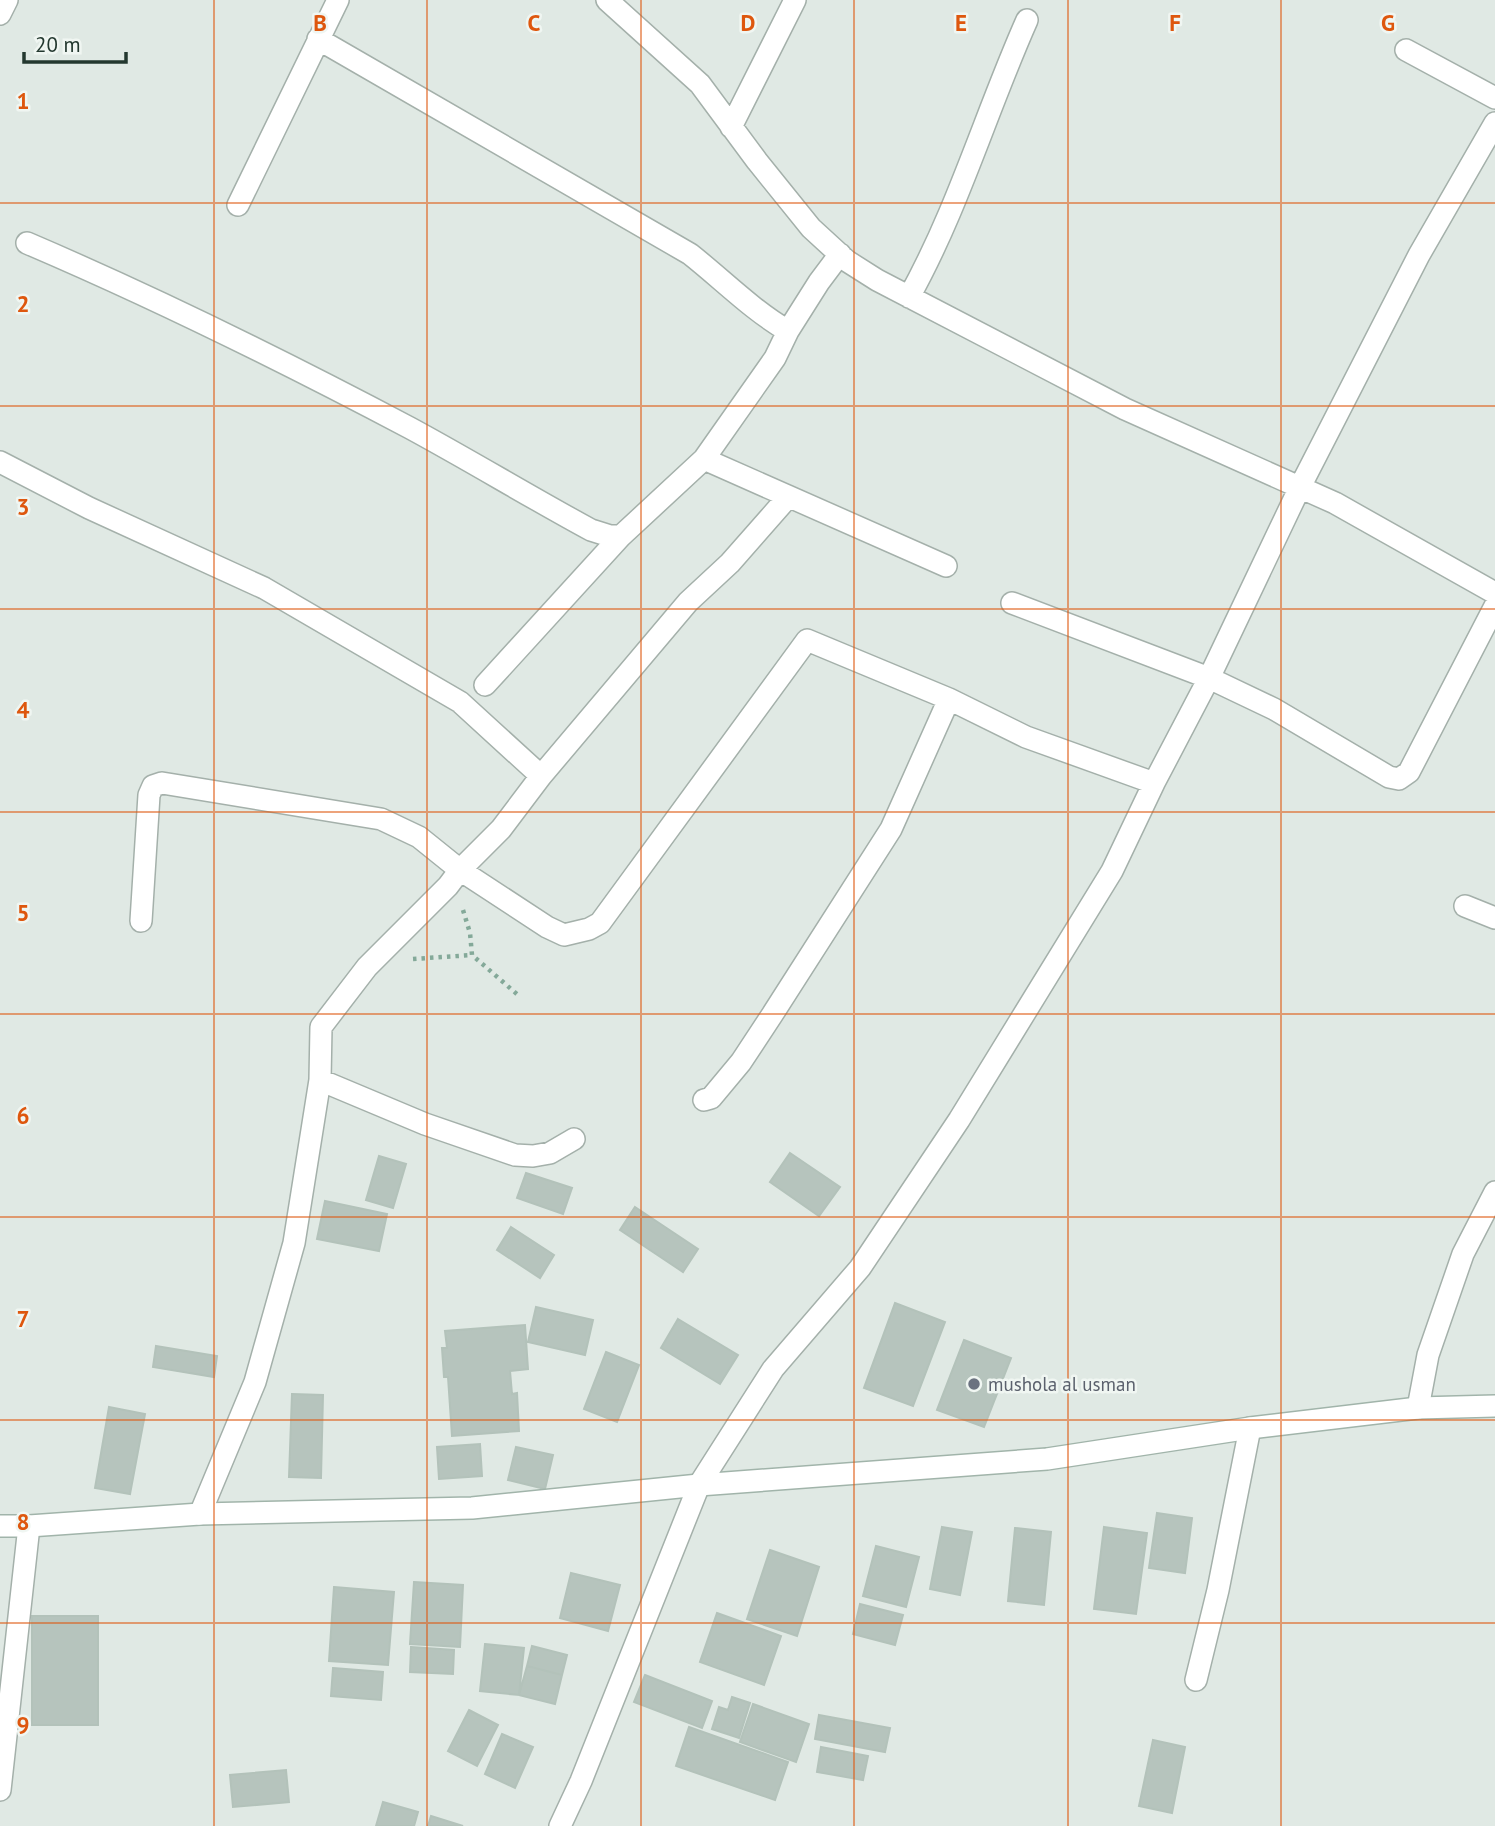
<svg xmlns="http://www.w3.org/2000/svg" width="1495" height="1826" viewBox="0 0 1495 1826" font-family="'PT Sans',sans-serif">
<rect width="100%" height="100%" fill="#e0e9e4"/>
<path fill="#b6c4bd" stroke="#b3c2ba" stroke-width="2" d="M790 1153 840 1187 819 1216 770 1182Z
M379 1156 406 1164 393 1208 366 1200Z
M526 1173 572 1188 563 1214 517 1198Z
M325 1201 387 1214 379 1251 317 1239Z
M635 1207 698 1249 683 1272 620 1230Z
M511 1227 554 1255 540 1278 497 1250Z
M895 1303 945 1322 913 1406 864 1388Z
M536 1307 593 1320 585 1355 528 1342Z
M678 1319 738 1355 720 1384 661 1348Z
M525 1325 528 1369 510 1371 512 1394 517 1393 519 1431 452 1436 448 1377H444L442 1348H447L445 1331Z
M964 1340 1011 1358 984 1427 937 1410Z
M156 1346 217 1356 214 1377 153 1367Z
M606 1352 639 1365 617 1422 584 1409Z
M292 1394 323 1395 321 1478 289 1477Z
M109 1407 145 1414 130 1494 95 1488Z
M480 1444 482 1476 439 1479 437 1447Z
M516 1447 553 1455 545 1489 508 1480Z
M1157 1513 1192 1518 1185 1573 1149 1568Z
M942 1527 972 1532 960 1595 930 1589Z
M1104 1527 1147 1533 1136 1614 1094 1609Z
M1015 1528 1051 1532 1044 1605 1008 1601Z
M876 1546 919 1557 906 1607 863 1596Z
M770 1550 819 1567 797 1636 747 1619Z
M571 1573 620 1585 608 1631 560 1618Z
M414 1582 463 1585 460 1647 410 1644Z
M334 1587 394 1592 388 1665 329 1661Z
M860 1604 903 1615 895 1645 853 1634Z
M717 1613 781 1636 764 1685 700 1662Z
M32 1616H98V1725H32Z
M485 1644 524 1648 519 1695 480 1691Z
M532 1646 567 1655 562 1675 527 1666Z
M411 1647 454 1650 453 1674 410 1672Z
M527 1666 562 1675 555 1704 519 1695Z
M333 1668 383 1672 381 1700 331 1696Z
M645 1675 712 1701 702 1728 634 1702Z
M732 1697 750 1703 739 1738 712 1729 719 1707 728 1710Z
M753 1704 809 1724 796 1762 740 1742Z
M469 1710 498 1725 477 1766 448 1751Z
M819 1715 890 1728 885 1752 815 1739Z
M689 1727 788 1762 775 1800 676 1766Z
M502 1734 533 1747 515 1788 485 1774Z
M1153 1740 1185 1747 1172 1813 1139 1806Z
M821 1747 868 1756 863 1780 817 1772Z
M286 1770 289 1802 233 1807 230 1775Z
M383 1802 418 1812 414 1826H376Z
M431 1816 463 1826H428Z"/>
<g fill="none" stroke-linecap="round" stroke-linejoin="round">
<g stroke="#a4b0aa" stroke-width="24">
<path id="minor" d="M607 0 700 84 757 161 811 228 847 261 877 280 1125 409 1335 503 1495 593
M0 14 7 0
M318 39 690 254C723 280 752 310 788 331
M1406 50 1495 98
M731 127 795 0
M238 205 338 0
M27 243C158 299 285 362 410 428 471 461 530 497 591 530L610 536H621
M909 297C958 209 986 112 1027 20
M704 459 946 566
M0 462 89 508 264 588 460 702 541 776
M1012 603 1209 678 1274 709 1389 777 1399 779 1409 772 1495 606
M485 685 621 536 704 459 775 358 788 331 819 282 840 254
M1465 906 1495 918
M141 921 149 795 153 786 162 783 381 819 419 837 460 870 547 927 564 935 589 929 600 923 807 640 949 699 1026 737 1154 783
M320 1080 425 1124 515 1155 533 1156 550 1153 574 1139
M704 1100 711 1098 741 1062 772 1015 891 829 949 699
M1418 1408 1428 1355 1463 1254 1495 1192
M200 1514 255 1382 294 1243 320 1080 321 1027 367 967 448 886 460 870 501 829 541 776 688 602 730 563 788 497
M1196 1680 1218 1590 1250 1428
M0 1790 29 1526
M560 1826 581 1781 699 1485 773 1369 860 1268 959 1120 1112 871 1154 783 1209 678 1300 487 1419 255 1495 123"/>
</g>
<g stroke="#a1b4aa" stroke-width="24">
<path id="secondary" d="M0 1526H29L200 1514 472 1508 699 1485 1047 1459 1250 1428 1418 1408 1495 1406"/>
</g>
<path stroke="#84a999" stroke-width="4.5" stroke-dasharray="3.5 5" stroke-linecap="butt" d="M463 910 470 933 472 955 518 995
M413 959 472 955"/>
<use href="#minor" stroke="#fff" stroke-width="21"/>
<use href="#secondary" stroke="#fff" stroke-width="21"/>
</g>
<path fill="none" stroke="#de570e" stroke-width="2" stroke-opacity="0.55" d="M214 0V1826M427 0V1826M641 0V1826M854 0V1826M1068 0V1826M1281 0V1826M0 203H1495M0 406H1495M0 609H1495M0 812H1495M0 1014H1495M0 1217H1495M0 1420H1495M0 1623H1495"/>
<circle fill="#6b7280" stroke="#f0f6f2" stroke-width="2.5" cx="974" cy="1384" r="7"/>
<g text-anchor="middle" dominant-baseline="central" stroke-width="5" stroke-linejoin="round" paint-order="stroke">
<g font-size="19" fill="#5b616d" stroke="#f0f6f2" text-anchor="start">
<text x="988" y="1384">mushola al usman</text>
</g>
</g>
<g font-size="23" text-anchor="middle" font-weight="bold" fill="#de570e" stroke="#f0f6f2" stroke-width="5" stroke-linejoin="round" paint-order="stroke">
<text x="320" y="31">B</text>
<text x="534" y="31">C</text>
<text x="748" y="31">D</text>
<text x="961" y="31">E</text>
<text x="1175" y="31">F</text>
<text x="1388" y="31">G</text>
<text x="23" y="109">1</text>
<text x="23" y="312">2</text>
<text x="23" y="515">3</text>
<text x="23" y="718">4</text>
<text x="23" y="921">5</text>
<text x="23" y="1124">6</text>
<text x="23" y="1327">7</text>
<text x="23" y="1530">8</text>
<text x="23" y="1733">9</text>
</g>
<path d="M24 52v10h102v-10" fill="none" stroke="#23382f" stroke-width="3.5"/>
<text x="35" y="52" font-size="21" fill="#23382f" stroke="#f0f6f2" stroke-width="5" paint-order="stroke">20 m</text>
</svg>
